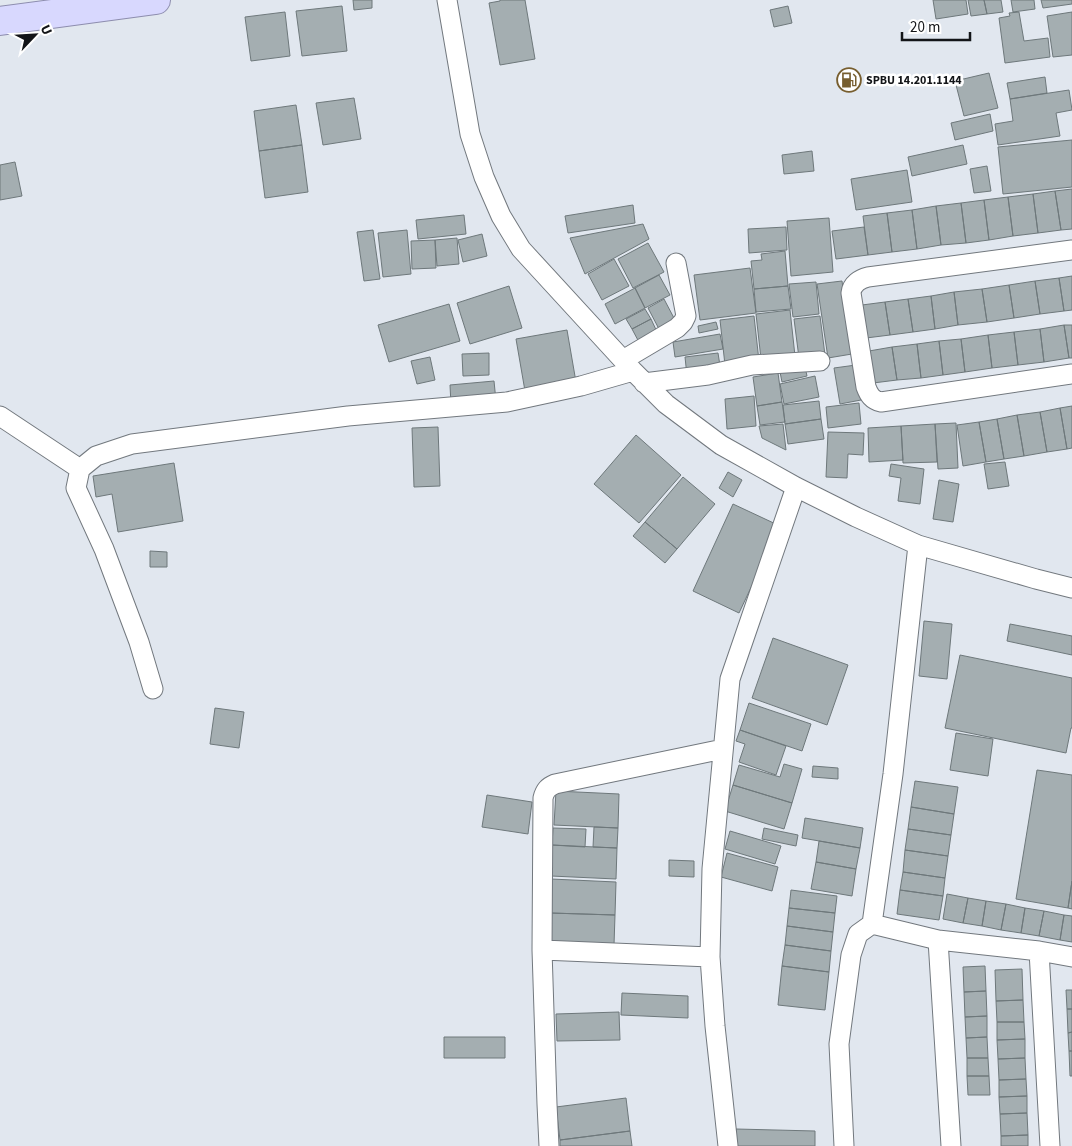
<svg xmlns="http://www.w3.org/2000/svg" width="1072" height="1146" viewBox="0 0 1072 1146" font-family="'Source Sans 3',sans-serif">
<rect width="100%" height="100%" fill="#e1e7ef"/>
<path fill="#a4aeb1" stroke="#6e787b" d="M353 0H372V8L354 10Z
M500 0H525L535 59 500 65 489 3 500 1Z
M933 0H966L968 14 936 19Z
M968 0H984L987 14 971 16Z
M984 0H1001L1003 12 987 14Z
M1011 0H1034L1035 9 1013 12Z
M1041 0H1072V4L1043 8Z
M342 6 347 51 302 56 296 11Z
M788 6 792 23 774 27 770 10Z
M285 12 290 56 251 61 245 17Z
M1019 12 1024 41 1048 38 1050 57 1005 63 999 18 1010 16 1009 13Z
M1072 12V55L1053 57 1047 16Z
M989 73 998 108 964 116 955 81Z
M1045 77 1047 93 1010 99 1007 83Z
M1069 90 1072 110 1056 113 1060 136 998 145 995 124 1013 121 1010 99Z
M354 98 361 139 323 145 316 103Z
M296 105 302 145 259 151 254 111Z
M990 114 993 131 955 140 951 123Z
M1072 140V187L1003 194 998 147Z
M302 145 308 192 265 198 259 151Z
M963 145 967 164 912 176 908 157Z
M812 151 814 171 784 174 782 155Z
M15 162 22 196 0 200V165Z
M987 166 991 191 974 193 970 169Z
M907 170 912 202 856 210 851 179Z
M1072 189V229L1061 230 1055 191Z
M1055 191 1061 230 1038 233 1033 194Z
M1033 194 1038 233 1013 236 1008 197Z
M1008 197 1013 236 989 240 984 200Z
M984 200 989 240 966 243 961 203Z
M961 203 966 243 941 245 936 206Z
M633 205 635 223 568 233 565 216Z
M936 206 941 245 917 249 912 210Z
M912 210 917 249 892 252 887 213Z
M887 213 892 252 868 255 863 216Z
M464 215 466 234 418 239 416 220Z
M829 218 833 272 791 276 787 221Z
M643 224 649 239 585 274 570 238Z
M786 227 787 250 749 253 748 229Z
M864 227 868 255 836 259 832 231Z
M373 230 380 279 364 281 357 232Z
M407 230 411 274 383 277 378 233Z
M482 234 487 256 463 262 458 240Z
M457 238 459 264 437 266 435 240Z
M435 240 436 268 412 269 411 241Z
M648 243 664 272 633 288 618 259Z
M785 251 788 286 754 289 751 261 762 260 761 254Z
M614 259 629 286 602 300 588 274Z
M750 268 756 313 700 320 694 275Z
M659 275 670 295 645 308 635 288Z
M1072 276V310L1064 311 1059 278Z
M1059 278 1064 311 1040 314 1035 281Z
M842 281 852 354 828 358 817 284Z
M1035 281 1040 314 1014 318 1009 285Z
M816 282 819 314 793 317 789 284Z
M1009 285 1014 318 987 322 982 289Z
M509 286 522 328 470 344 457 303Z
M788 286 791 309 756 312 754 289Z
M635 288 645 308 615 324 605 304Z
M982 289 987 322 958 325 954 292Z
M954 292 958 325 935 329 931 296Z
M931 296 935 329 913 332 908 299Z
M664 299 675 320 659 329 648 308Z
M908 299 913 332 890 335 885 302Z
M885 302 890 335 866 338 862 305Z
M449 304 460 341 389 362 378 325Z
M645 309 651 319 632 329 626 319Z
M790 310 795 356 761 359 756 314Z
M754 316 759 361 725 365 720 320Z
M820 316 825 355 799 358 794 319Z
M651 319 658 334 640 344 632 329Z
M716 322 718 329 699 333 698 326Z
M1064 325H1072V358H1069Z
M1064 325 1069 358 1044 362 1040 329Z
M1040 329 1044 362 1018 365 1014 332Z
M567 330 576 382 525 391 516 339Z
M1014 332 1018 365 992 368 988 335Z
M720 334 723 349 675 357 673 342Z
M988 335 992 368 965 372 961 339Z
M961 339 965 372 943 375 939 341Z
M939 341 943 375 921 378 917 344Z
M917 344 921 378 897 380 892 347Z
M892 347 897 380 873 383 869 351Z
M489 353V375L463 376 462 354Z
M718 353 721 372 687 376 685 357Z
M430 357 435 380 417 384 411 361Z
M856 365 861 400 840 404 834 368Z
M805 367 807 376 782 382 780 372Z
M778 373 782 402 757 406 753 377Z
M815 376 819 397 784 404 780 384Z
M494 381 496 401 451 405 450 385Z
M754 396 756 426 727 429 725 399Z
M819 401 821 419 785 424 783 405Z
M782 402 785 422 760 425 757 406Z
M859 403 861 424 828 428 826 407Z
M1072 406V448L1067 449 1060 408Z
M1060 408 1067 449 1047 452 1040 412Z
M1040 412 1047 452 1024 456 1017 415Z
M1017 415 1024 456 1004 459 997 419Z
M821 419 824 439 788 444 785 424Z
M997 419 1004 459 986 462 979 422Z
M979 422 986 462 963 466 957 425Z
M956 423 958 468 938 469 935 424Z
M783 424 786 450 762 438 759 426Z
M935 424 937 462 903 463 901 426Z
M901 426 903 460 869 462 868 428Z
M438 427 440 486 414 487 412 428Z
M828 432 864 433 863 455 848 454 847 478 826 477Z
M636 435 681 475 639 523 594 484Z
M1005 462 1009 486 988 489 984 464Z
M174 463 183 521 118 532 112 494 96 497 93 476Z
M891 464 924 469 920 504 898 501 901 478 889 476Z
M728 472 742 480 733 497 719 488Z
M683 477 715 504 677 549 645 522Z
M939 480 959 484 953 522 933 519Z
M733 504 780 526 739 613 693 591Z
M645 522 677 549 665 563 633 536Z
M150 551 167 552V567H150Z
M924 621 952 624 947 679 919 676Z
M1010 624 1072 636V655L1007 641Z
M773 638 848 665 827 725 752 698Z
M960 655 1072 678V728H1071L1066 753 945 728Z
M749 703 811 724 802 751 740 730Z
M215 708 244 712 239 748 210 744Z
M740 730 786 746 776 775 739 762 745 744 736 741Z
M956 733 993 739 988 776 950 770Z
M784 764 802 769 792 803 733 785 739 765 780 777Z
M813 766 838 768V779L812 777Z
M1037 770 1072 775V881L1068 908 1016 899Z
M915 781 958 787 954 814 911 807Z
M733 785 792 803 784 829 725 811Z
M556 791 619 794 618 828 554 825Z
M487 795 532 802 528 834 482 827Z
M911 807 954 814 951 835 908 829Z
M805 818 863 828 860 848 802 838Z
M594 827 618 828 617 848 593 847Z
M553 828 586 829 585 847 552 845Z
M764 828 798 835 796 846 762 839Z
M908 829 951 835 948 856 905 850Z
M730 831 781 846 775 864 725 849Z
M819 841 860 848 856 869 816 862Z
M552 845 617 848 616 879 551 876Z
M905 850 948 856 945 878 903 872Z
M727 853 778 867 772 891 721 877Z
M669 860 694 861V877L669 876Z
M816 862 856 869 852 896 811 889Z
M903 872 945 878 943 896 900 890Z
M551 879 616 882 615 915 550 913Z
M1072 881V909L1068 908Z
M791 890 837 896 835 913 789 908Z
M900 890 943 896 939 920 897 914Z
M947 894 968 898 963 923 943 919Z
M968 898 986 901 982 926 963 923Z
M986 901 1006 904 1001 930 982 926Z
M1006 904 1025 908 1021 933 1001 930Z
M789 908 835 913 833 932 787 926Z
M1025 908 1044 911 1039 936 1021 933Z
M1044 911 1064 915 1060 940 1039 936Z
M550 913 615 915 614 945 549 942Z
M1064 915 1072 916V942L1060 940Z
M787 926 833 932 831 951 785 945Z
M785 945 831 951 829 972 782 966Z
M782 966 829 972 825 1010 778 1005Z
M985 966 986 991 964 992 963 967Z
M1022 969 1023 1000 996 1001 995 970Z
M1066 990H1072V1009H1067Z
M986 991 987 1016 965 1017 964 992Z
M622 993 688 996V1018L621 1015Z
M1023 1000 1024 1022H997L996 1001Z
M1067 1009H1072V1032L1068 1033Z
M619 1012 620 1040 557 1041 556 1014Z
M987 1016V1037L966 1038 965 1017Z
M997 1022H1024L1025 1039 997 1040Z
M1072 1032V1051H1069L1068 1033Z
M444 1037H505V1058H444Z
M987 1037 988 1058H967L966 1038Z
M1025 1039V1058L998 1059 997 1040Z
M1069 1051H1072V1076H1070Z
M967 1058H988L989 1076H967Z
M1025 1058 1026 1079 999 1080 998 1059Z
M967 1076H989L990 1095H968Z
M1026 1079 1027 1096 999 1097V1080Z
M1027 1096V1113L1000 1114 999 1097Z
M626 1098 630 1131 560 1140 556 1107Z
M1027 1113 1028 1135 1001 1136 1000 1114Z
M736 1129 815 1131V1146H736Z
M630 1131 632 1146H560V1140Z
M1028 1135V1146H1001V1136Z"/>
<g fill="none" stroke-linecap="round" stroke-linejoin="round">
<g stroke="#72787e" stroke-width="21">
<path id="minor" d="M447 0 470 134 484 177 501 216 521 249 633 371 666 404 721 445 796 487 856 517 918 545 1036 579 1072 588
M1072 250 868 277C860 279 852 284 851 293L866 387C869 395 872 400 881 402L1072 374
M623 360 677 328 683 322 686 316 676 263
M644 383 708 375 752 365 820 361
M0 416 80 469
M918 545 893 774 872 924 938 940 1039 951 1072 957
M153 689 139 642 104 549 76 488 80 469 96 456 132 444 348 416 507 402 581 386 633 371
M938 940 951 1146
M542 950 710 957
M1039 951 1050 1146
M549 1146 547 1104 542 950 543 798C545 790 548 787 555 784L723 749
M728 1146 715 1026 710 957 712 869 730 679 796 487
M844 1146 839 1044 851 955 858 934 872 924"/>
</g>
<g stroke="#8d8dae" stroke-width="30">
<path id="trunk" d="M0 21 156 0"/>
</g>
<use href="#minor" stroke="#fff" stroke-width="19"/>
<use href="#trunk" stroke="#d8d8fe" stroke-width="28"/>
</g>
<defs>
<g id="fuel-ring" transform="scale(1.25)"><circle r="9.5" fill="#fff" stroke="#775e2f" stroke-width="1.5"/><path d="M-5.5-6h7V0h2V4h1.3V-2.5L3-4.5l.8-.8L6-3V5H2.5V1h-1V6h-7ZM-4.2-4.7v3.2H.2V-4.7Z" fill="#775e2f"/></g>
</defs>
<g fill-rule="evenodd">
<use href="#fuel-ring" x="849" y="80"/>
</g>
<g text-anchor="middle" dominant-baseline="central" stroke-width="5" stroke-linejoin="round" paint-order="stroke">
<g font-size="12" font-weight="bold" fill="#131518" stroke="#fff" text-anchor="start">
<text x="866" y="80">SPBU 14.201.1144</text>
</g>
</g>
<g transform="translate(35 35) rotate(65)" stroke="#ffffff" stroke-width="4" paint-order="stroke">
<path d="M0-4L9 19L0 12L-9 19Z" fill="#131518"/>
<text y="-8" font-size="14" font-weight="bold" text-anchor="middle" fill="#131518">U</text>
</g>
<path d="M902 32v8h68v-8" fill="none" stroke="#131518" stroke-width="2.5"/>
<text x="910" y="32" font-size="15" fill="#131518" stroke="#ffffff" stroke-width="4" paint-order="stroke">20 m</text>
</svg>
